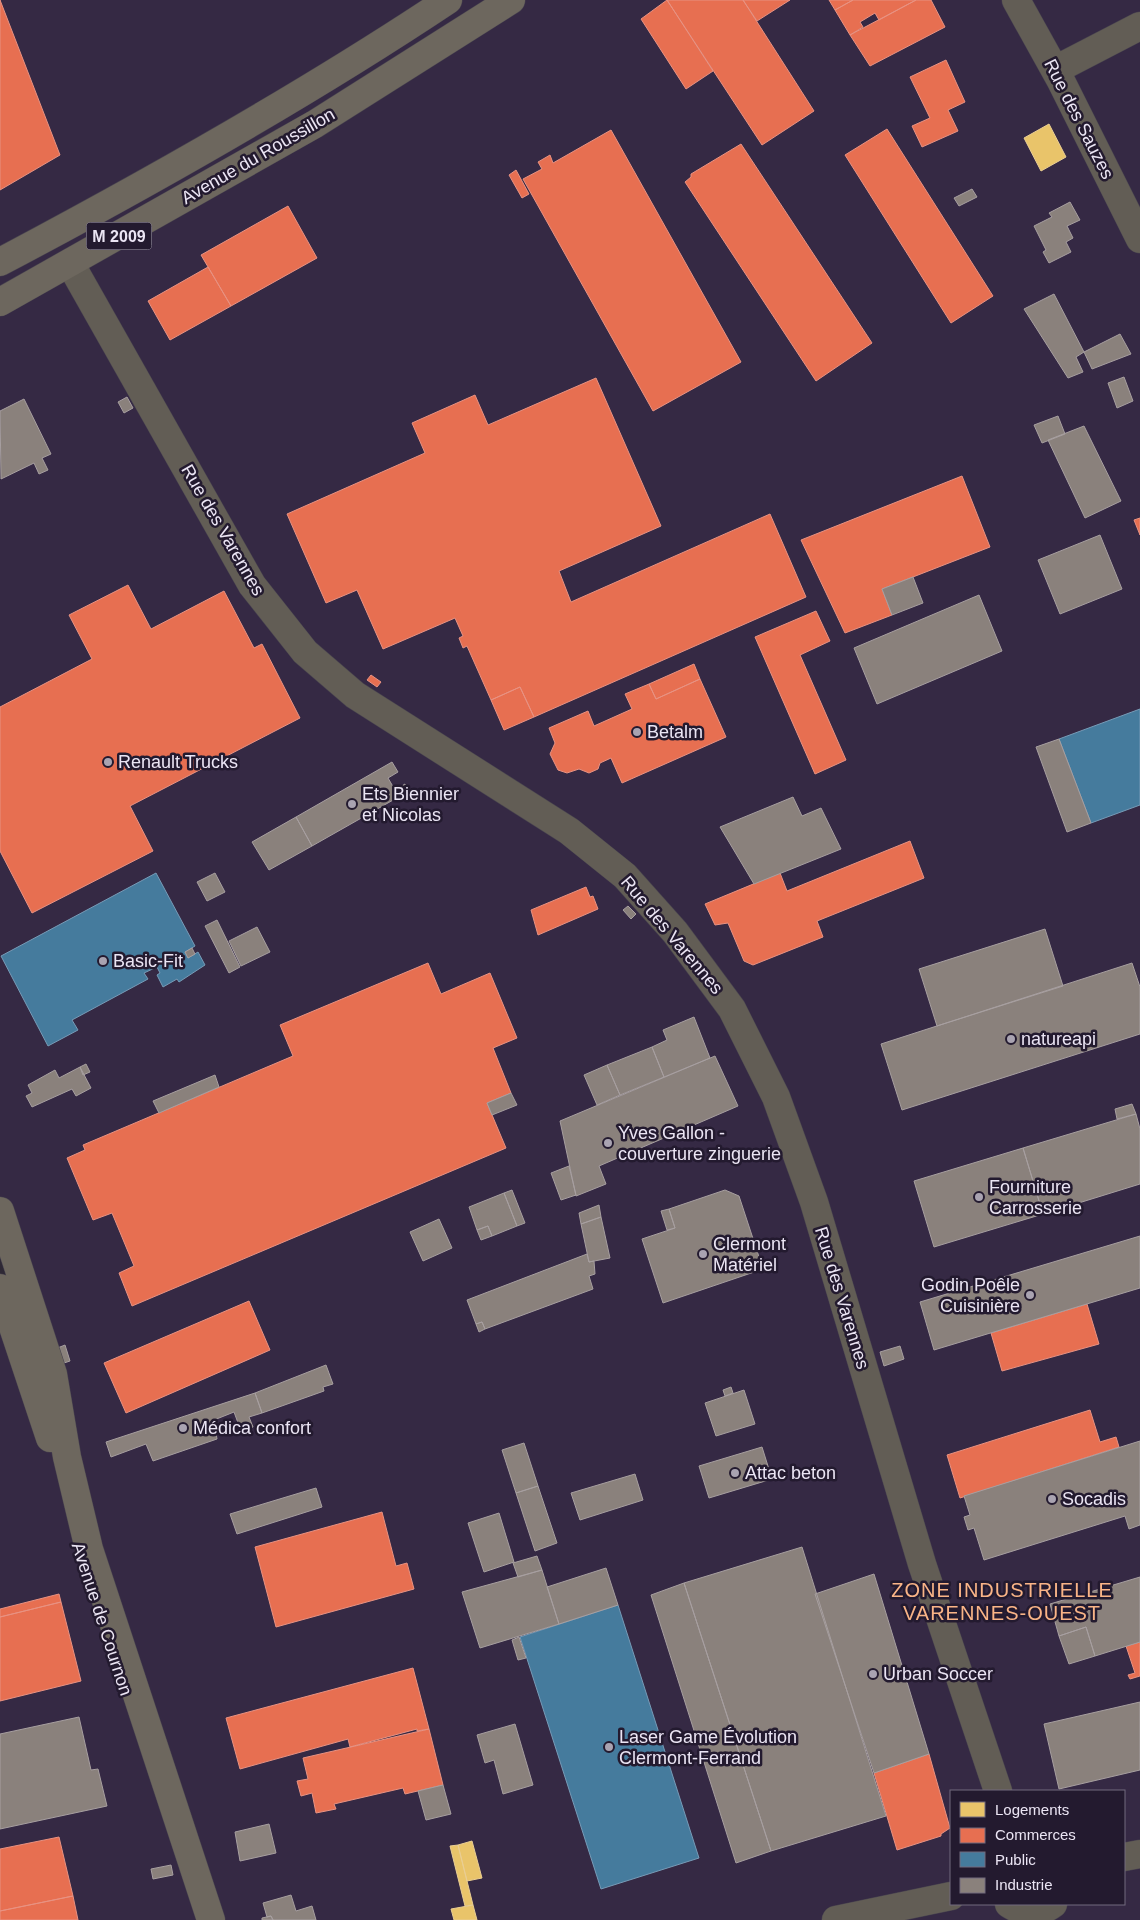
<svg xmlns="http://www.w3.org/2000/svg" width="1140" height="1920" viewBox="0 0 1140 1920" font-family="Helvetica,sans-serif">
<rect width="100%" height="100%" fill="#2e2835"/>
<path fill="#352944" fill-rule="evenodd" d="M0 0H1140V1920H0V1288L8 1281 0 1255ZM951 1791H1124V1904H951Z"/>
<path fill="#e9c46a" stroke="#eace93" d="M1049 124 1066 157 1041 171 1024 138Z
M472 1841 482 1878 467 1881 458 1845Z
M458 1845 473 1905 465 1906 450 1846Z
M473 1905 477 1920H454L451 1909Z"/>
<path fill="#e76f51" stroke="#e89282" d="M0 0 60 155 0 190Z
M667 0H743L814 111 762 145Z
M667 0 713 71 686 89 641 19Z
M743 0H790L757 21Z
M829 0H853L835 10Z
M853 0H916L879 20 875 13 860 22 863 27 850 35 835 10Z
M916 0H931L945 27 870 66 850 35Z
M946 60 965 102 948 110 958 131 922 147 912 126 930 118 910 77Z
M887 129 993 296 951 323 845 155Z
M611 130 741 362 653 411 523 179 542 169 538 162 550 155 553 163Z
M741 144 872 343 816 381 685 182 691 177V174Z
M516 170 529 194 522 198 509 175Z
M288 206 317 258 231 306 201 255Z
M208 267 231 306 170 340 148 301Z
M596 378 661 526 559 571 571 602 770 514 806 597 534 717 520 687 491 700 467 646 463 648 459 638 463 636 455 618 383 649 357 590 326 603 287 514 425 453 412 423 475 395 488 425Z
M962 476 990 547 882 589 892 615 845 633 801 540Z
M1140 518V535L1134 520Z
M128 585 151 629 224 591 254 648 262 644 300 718 130 806 153 851 32 913 0 851V707L92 659 69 615Z
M816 611 830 641 800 655 846 760 815 774 755 637Z
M694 664 700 679 656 699 649 684Z
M371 675 381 682 377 687 367 680Z
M700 679 726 737 622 783 611 758 600 763 598 769 589 773 579 769 567 773 558 770 550 754 555 743 549 728 588 711 594 726 632 709 625 694 649 684 656 699Z
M520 687 534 717 504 730 491 700Z
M910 841 924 878 817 921 823 937 753 965 744 961 728 923 715 925 705 904 780 873 787 891Z
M586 887 590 897 593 896 598 909 538 935 531 910Z
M428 963 441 994 490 973 517 1038 493 1048 511 1093 487 1103 506 1148 132 1306 119 1273 134 1266 112 1213 93 1220 67 1158 85 1150 83 1145 293 1056 280 1025Z
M249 1301 270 1350 126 1413 104 1363Z
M1087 1304 1099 1344 1002 1371 991 1333Z
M1090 1410 1100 1442 1116 1437 1119 1447 960 1498 947 1455Z
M382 1512 396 1566 407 1563 414 1589 276 1627 255 1547Z
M59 1594 61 1602 0 1617V1609Z
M61 1602 81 1681 0 1701V1617Z
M1140 1642V1676L1130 1679 1128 1675 1135 1673 1126 1646Z
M413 1668 429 1729 417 1731V1729L350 1747 348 1739 240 1769 226 1718Z
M429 1729 443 1785 405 1794 403 1788 334 1804 336 1809 316 1813 312 1793 301 1796 297 1781 308 1779 303 1758Z
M929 1754 950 1828 941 1834V1836L897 1850 874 1773Z
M59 1837 73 1896 0 1911V1849Z
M73 1896 78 1920H0V1911Z"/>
<path fill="#457b9d" stroke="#779bb7" d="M1140 709V805L1091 823 1059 739Z
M156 873 195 946 185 952 188 958 198 952 205 965 179 982 177 979 163 987 157 975 160 973 157 967 144 973 148 979 72 1020 78 1030 48 1046 1 956Z
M618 1605 699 1858 601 1889 520 1637Z"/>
<path fill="#8a817c" stroke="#a79fa0" d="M972 189 977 197 959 206 954 198Z
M1070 202 1080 220 1067 226 1073 238 1066 242 1071 252 1049 263 1043 252 1046 250 1034 226 1052 217 1049 213Z
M1054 294 1084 352 1076 357 1083 372 1068 378 1024 309Z
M1120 334 1131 354 1092 369 1084 352Z
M1124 377 1133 401 1117 408 1108 383Z
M127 397 133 408 124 413 118 402Z
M24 399 51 454 42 458 48 470 39 474 34 463 1 479 0 411Z
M1058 416 1065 434 1042 443 1034 425Z
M1084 426 1121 501 1085 518 1048 440Z
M1100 535 1122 589 1060 614 1038 560Z
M913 577 923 603 892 615 882 589Z
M979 595 1002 651 877 704 854 648Z
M1059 739 1091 823 1067 832 1036 747Z
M392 762 398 772 388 778 395 790 405 784 409 791 312 846 296 817Z
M793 797 802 816 821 808 841 849 754 884 720 827Z
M296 817 312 846 269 870 252 842Z
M215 873 225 892 207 901 197 882Z
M628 906 636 914 631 919 623 910Z
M217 920 240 967 229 973 205 926Z
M257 927 270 952 241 966 229 941Z
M1045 929 1063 986 937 1026 919 969Z
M192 948 195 954 188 958 185 952Z
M1132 963 1140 987V1034L902 1110 881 1044Z
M694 1017 710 1058 664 1077 652 1047 667 1040 663 1030Z
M652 1047 664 1077 620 1095 607 1065Z
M715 1056 738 1106 599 1166 606 1184 576 1196 560 1121Z
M86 1064 90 1072 83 1075 80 1067Z
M607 1065 620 1095 597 1105 584 1075Z
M80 1067 91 1088 76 1096 72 1089 32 1107 26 1096 32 1093 28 1085 55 1070 59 1078Z
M215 1075 219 1087 159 1113 153 1101Z
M511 1093 517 1105 492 1115 487 1103Z
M1132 1104 1136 1114 1117 1119 1115 1109Z
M1136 1114 1140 1129V1184L1043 1214 1023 1148Z
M1023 1148 1043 1214 934 1247 914 1181Z
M569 1166 576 1195 561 1200 551 1173Z
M512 1190 525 1223 517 1226 504 1193Z
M725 1190 739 1196 763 1269 663 1303 642 1239 675 1228 669 1209Z
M504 1193 517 1226 492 1236 488 1226 477 1230 469 1207Z
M599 1205 601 1217 581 1224 579 1213Z
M669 1209 675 1228 667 1230 661 1211Z
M601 1217 610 1258 589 1262 581 1224Z
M439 1219 452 1248 423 1261 410 1232Z
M488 1226 492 1236 481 1240 477 1230Z
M1140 1236V1288L934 1350 920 1302Z
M587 1254 589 1262 594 1261 595 1274 589 1276 593 1289 485 1329 482 1322 476 1324 467 1300Z
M482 1322 485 1329 479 1332 476 1324Z
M65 1345 70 1361 61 1364 55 1349Z
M900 1346 904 1359 884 1366 880 1352Z
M326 1365 333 1384 323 1387 324 1391 262 1413 255 1393Z
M731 1387 733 1393 725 1396 723 1390Z
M744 1390 755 1424 716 1436 705 1403Z
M255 1393 262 1413 249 1417 253 1427 241 1431 234 1412 214 1420 217 1439 153 1461 146 1444 111 1457 106 1442Z
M1140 1441V1525L1129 1529 1125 1516 984 1560 974 1528 968 1530 964 1517 970 1515 964 1496Z
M524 1443 538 1486 516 1493 502 1450Z
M762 1447 772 1479 709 1498 699 1466Z
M635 1474 643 1500 580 1520 571 1493Z
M538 1486 557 1543 535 1551 516 1493Z
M316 1488 322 1507 237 1534 230 1514Z
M499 1513 514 1562 484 1572 468 1523Z
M802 1547 886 1816 771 1851 684 1583Z
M537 1556 542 1570 518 1577 513 1563Z
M606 1568 618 1605 559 1624 547 1587Z
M542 1570 559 1624 480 1648 462 1592Z
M874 1574 929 1754 874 1773 815 1594Z
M1140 1577V1642L1095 1656 1086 1627 1059 1636 1050 1604Z
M684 1583 771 1851 736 1863 651 1595Z
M1086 1627 1095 1656 1069 1664 1059 1636Z
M519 1637 526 1658 518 1660 512 1640Z
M1140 1702V1770L1059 1789 1044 1724Z
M79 1717 91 1770 98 1769 107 1806 0 1829V1734Z
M515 1724 533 1785 503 1794 494 1760 485 1763 477 1735Z
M443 1785 451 1814 426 1820 418 1791Z
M269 1824 276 1853 240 1861 235 1832Z
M171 1865 173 1875 153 1879 151 1869Z
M291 1895 296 1911 312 1906 316 1920H273L271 1916 267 1917 263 1903Z
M271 1916 273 1920H262V1918Z"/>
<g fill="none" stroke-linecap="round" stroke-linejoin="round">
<g stroke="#48434f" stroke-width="29">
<path id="minor" d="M1016 0 1061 81 1140 239
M1055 70 1140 26
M70 263 252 585 305 652 355 695 569 831 625 876 675 932 732 1009 776 1097 814 1202 922 1564 998 1791
M1124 1857 1140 1854
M1009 1904C1023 1913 1038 1915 1053 1904
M836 1920 951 1896"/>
</g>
<g stroke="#48434f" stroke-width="29">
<path id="major" d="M0 262C153 181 304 96 448 0
M0 302 315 124 511 0
M0 1211 53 1374 67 1457 89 1549 211 1920
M0 1288 50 1438"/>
</g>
<use href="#minor" stroke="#625d55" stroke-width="28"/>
<use href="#major" stroke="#6d675e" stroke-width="28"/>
</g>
<g fill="#a9a3b1" stroke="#231a2f" stroke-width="2">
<circle cx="637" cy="732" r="5"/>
<circle cx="108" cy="762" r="5"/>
<circle cx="352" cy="804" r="5"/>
<circle cx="103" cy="961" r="5"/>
<circle cx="1011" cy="1039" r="5"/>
<circle cx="608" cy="1143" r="5"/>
<circle cx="979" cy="1197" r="5"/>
<circle cx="703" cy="1254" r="5"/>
<circle cx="1030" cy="1295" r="5"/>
<circle cx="183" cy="1428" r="5"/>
<circle cx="735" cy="1473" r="5"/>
<circle cx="1052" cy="1499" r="5"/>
<circle cx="873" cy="1674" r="5"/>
<circle cx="609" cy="1747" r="5"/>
</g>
<g text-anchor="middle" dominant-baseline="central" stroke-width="5" stroke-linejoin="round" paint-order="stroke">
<rect fill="#231a2f" stroke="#afa8b9" stroke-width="1" x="86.5" y="222.5" width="65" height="27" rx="4"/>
<g font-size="16" font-weight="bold" fill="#ebe5f4">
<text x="119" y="236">M 2009</text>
</g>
<g font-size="18" fill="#ebe5f4" stroke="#231a2f">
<text transform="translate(1079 119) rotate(63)">Rue des Sauzes</text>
<text transform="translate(258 156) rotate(-30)">Avenue du Roussillon</text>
<text transform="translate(223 530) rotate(60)">Rue des Varennes</text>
<text transform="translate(672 935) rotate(50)">Rue des Varennes</text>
<text transform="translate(842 1298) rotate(73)">Rue des Varennes</text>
<text transform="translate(102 1619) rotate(72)">Avenue de Cournon</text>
</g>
<g font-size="18" fill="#ebe5f4" stroke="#231a2f" text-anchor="start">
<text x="647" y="732">Betalm</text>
<text x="118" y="762">Renault Trucks</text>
<text x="362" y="794">Ets Biennier<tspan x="362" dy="21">et Nicolas</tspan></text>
<text x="113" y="961">Basic-Fit</text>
<text x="1021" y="1039">natureapi</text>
<text x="618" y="1133">Yves Gallon -<tspan x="618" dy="21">couverture zinguerie</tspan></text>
<text x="989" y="1187">Fourniture<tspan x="989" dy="21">Carrosserie</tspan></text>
<text x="713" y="1244">Clermont<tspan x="713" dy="21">Matériel</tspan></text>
<text x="1020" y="1285" text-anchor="end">Godin Poêle<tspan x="1020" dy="21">Cuisinière</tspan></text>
<text x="193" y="1428">Médica confort</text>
<text x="745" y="1473">Attac beton</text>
<text x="1062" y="1499">Socadis</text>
<text x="883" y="1674">Urban Soccer</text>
<text x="619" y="1737">Laser Game Évolution<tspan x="619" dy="21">Clermont-Ferrand</tspan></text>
</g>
<g font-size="20" letter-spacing="1" fill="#f9b487" stroke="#231a2f">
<text x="1002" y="1590">ZONE INDUSTRIELLE<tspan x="1002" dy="23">VARENNES-OUEST</tspan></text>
</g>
</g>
<rect x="950" y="1790" width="175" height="115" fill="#231a2f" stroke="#736b7e"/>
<rect x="960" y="1802" width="25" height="15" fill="#e9c46a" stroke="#736b7e"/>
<text x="995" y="1815" font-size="15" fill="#ebe5f4">Logements</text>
<rect x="960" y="1828" width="25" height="15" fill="#e76f51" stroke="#736b7e"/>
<text x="995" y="1840" font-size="15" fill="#ebe5f4">Commerces</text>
<rect x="960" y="1852" width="25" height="15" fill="#457b9d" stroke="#736b7e"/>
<text x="995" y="1865" font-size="15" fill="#ebe5f4">Public</text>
<rect x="960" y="1878" width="25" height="15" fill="#8a817c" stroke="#736b7e"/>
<text x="995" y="1890" font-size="15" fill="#ebe5f4">Industrie</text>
</svg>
